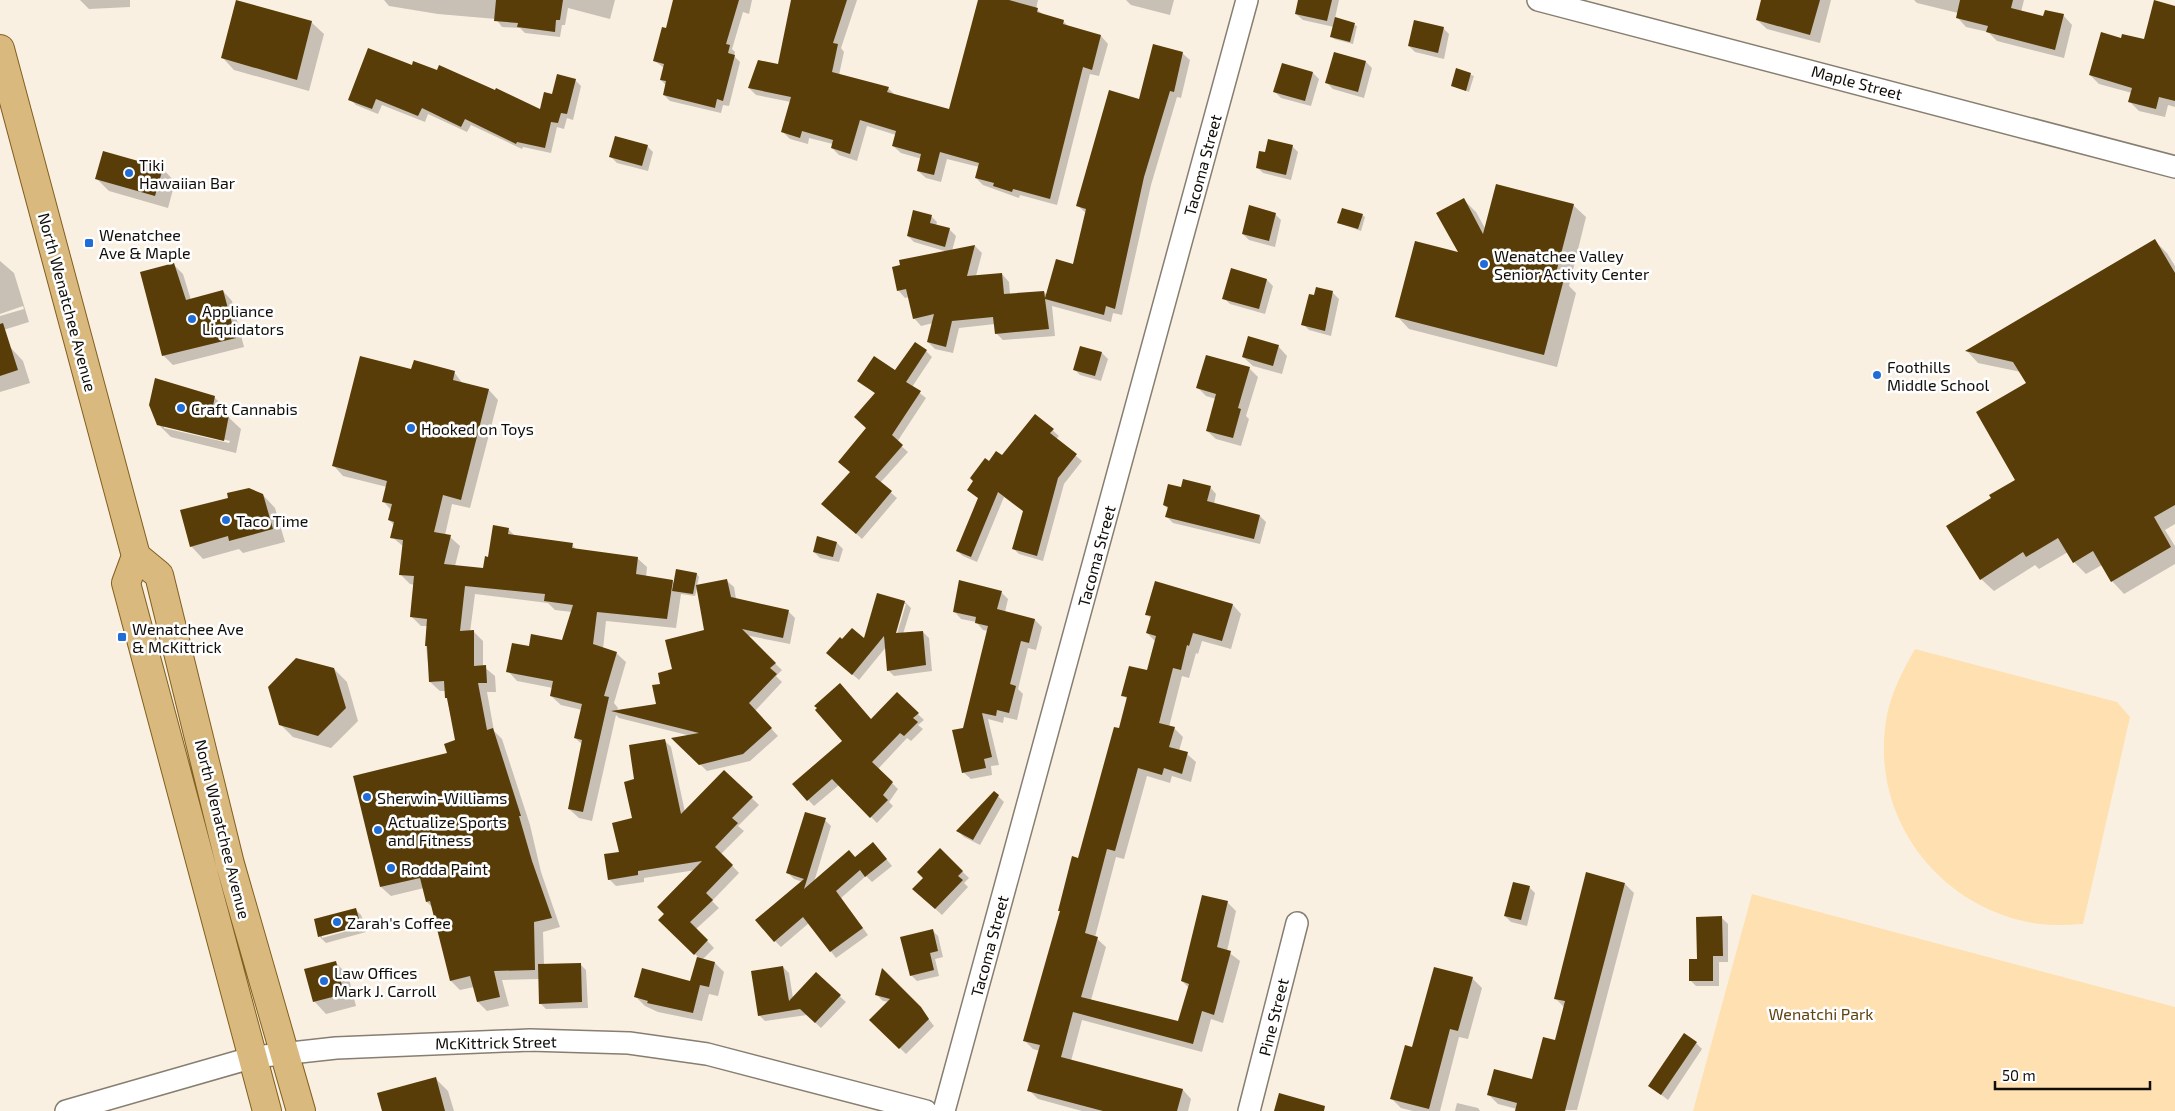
<svg xmlns="http://www.w3.org/2000/svg" width="2175" height="1111" viewBox="0 0 2175 1111" font-family="'Exo 2',sans-serif">
<rect width="100%" height="100%" fill="#faf0e2"/>
<path fill="#fee0b1" d="M1915 649 2117 702 2130 717 2083 924C2066 925 2050 926 2033 923 1936 906 1868 814 1887 715 1892 691 1903 670 1915 649Z
M1752 894 2175 1007V1111H1693Z"/>
<path fill="#0003" fill-rule="evenodd" d="M80 0H130V7L89 9Z
M384 0H615L610 19 568 8 565 25H562L560 37 525 33 520 28 502 27 496 19 438 14 389 6Z
M683 0H752L749 14 743 12 732 49 735 52 734 56 740 62 729 106 723 105 721 113 670 101 664 95 666 85 661 80 664 68 655 61 666 29Z
M793 0H857L841 48 844 52 839 75 888 88 895 95 950 110 979 0H1038L1036 9 1044 15 1063 21 1070 28 1101 36 1108 44 1099 76 1090 74 1057 205 1020 195 1019 198 983 185 976 178 979 167 947 159 941 182 926 178 918 171 922 159 901 153 893 146 896 135 867 126 857 161 839 155 832 148 833 144 809 138 808 144 790 139 783 132 791 102 756 95 749 88 779 66Z
M1126 0H1174L1170 15 1131 5Z
M1300 0H1339L1335 18 1357 26 1353 44 1334 39 1332 36 1334 27 1303 20 1296 14Z
M1763 0H1831L1820 43 1767 29 1757 20Z
M1914 0H2024L2021 12 2044 18 2063 15 2072 25 2064 58 1997 41 1988 32 1966 27 1957 17 1958 13 1917 3Z
M2175 7V107L2168 105 2165 117 2139 111 2130 102 2132 93 2099 84 2090 75 2122 40 2145 41Z
M311 22 324 34 309 91 234 70 222 57Z
M1443 28 1449 34 1444 59 1415 52 1409 46Z
M1182 53 1190 60 1181 98 1177 97 1151 185 1122 315 1113 313 1111 322 1052 306 1055 336 1003 340 996 333 995 324 959 328 953 353 935 349 928 342 933 323 921 326 914 318 909 297 905 298 898 290 948 252 914 242 908 236 931 216 937 222 936 226 949 229 956 236 952 251 975 246 982 253 976 276 1002 274 1009 282 1010 295 1044 292 1047 295 1074 265 1086 213 1078 206 1140 101Z
M1366 62 1372 68 1364 98 1333 89 1327 83Z
M412 66 541 111 552 95 575 80 581 86 573 120 567 118 564 129 557 127 551 153 523 147 522 149 471 125 467 132 428 114 425 122 382 105 378 114 356 105 350 99Z
M1457 70 1474 76 1469 92 1453 86Z
M1313 73 1319 79 1311 106 1281 98 1275 92Z
M647 146 653 152 648 171 617 163 610 156Z
M1292 146 1298 152 1291 180 1263 173 1257 167 1266 153Z
M163 169 175 182 168 208 109 191 97 179Z
M1464 200 1476 212 1486 230 1573 205 1586 217 1569 286 1576 293 1557 367 1409 329 1397 316 1460 254Z
M1275 214 1281 220 1275 247 1249 240 1243 234Z
M1362 215 1365 217 1361 231 1339 223Z
M2155 241 2167 253 2175 266V524L2165 530 2175 546V564L2124 594 2112 581 2102 565 2086 574 2074 562 2068 552 2039 569 2035 565 1994 591 1981 579 1992 498 2017 480 2028 383 2021 372 1978 363 1967 351Z
M0 261 14 273 29 322 0 331V316L24 309 23 306 0 314Z
M173 264 183 274 191 300 223 291 232 301 244 347 173 365 163 355Z
M1267 280 1273 286 1265 314 1230 304 1224 298Z
M1333 293 1339 299 1331 336 1309 330 1303 324 1315 297Z
M1278 346 1287 356 1282 374 1253 366 1243 357Z
M11 348 23 361 30 383 0 392V351Z
M926 351 932 357 912 387 926 398 897 442 908 452 880 483 897 498 862 539 829 509 852 472 868 429 876 394 859 381 896 372Z
M1102 353 1108 359 1101 381 1080 375 1074 369Z
M1249 368 1258 377 1246 416 1249 419 1241 446 1216 439 1207 431 1216 399 1206 396 1198 388Z
M412 371 454 372 463 384 489 390 498 400 470 508 452 504 445 535 450 537 460 546 455 566 484 569 508 529 516 537 572 545 577 550 637 558 647 567 646 577 672 581 675 583 697 574 699 577 697 586 727 581 734 587 736 599 788 611 795 618 790 644 745 635 782 670 776 676 782 682 755 711 778 736 750 761 707 771 674 739 691 736 619 718 616 715 592 821 579 818 569 809 583 745 575 738 582 710 561 705 551 696 553 688 517 681 508 671 530 648 563 642 572 612 555 610 548 603 475 594 470 632H474L483 641V666L495 676 496 692H487L494 731 502 739 530 825 541 872 560 927 543 932 544 965 580 964 586 970 588 1008 546 1009 540 1003 539 979 502 980 509 1006 487 1011 478 1002 474 987 460 990 451 981 433 908 427 902 424 888 391 896 381 887 457 741 445 691H440L430 682 426 646 428 626H421L411 616 415 585 410 584 401 575 404 547 392 537 394 525 389 520 391 510 384 502 387 487 343 476 334 466ZM698 586 706 631 662 685 658 705 617 712 618 708 614 703 626 662 616 653 603 649 606 621 676 628 681 594 695 596Z
M214 397 227 410 226 415 241 429 236 453 171 437 158 424ZM164 425 230 441 229 443 164 428Z
M1036 416 1059 436 1056 439 1082 461 1064 484 1043 561 1019 554 1013 548 1024 512 1004 497 977 562 963 556 957 551 979 499 968 490 990 463 1002 457Z
M1210 487 1216 494 1214 504 1260 516 1266 522 1260 544 1173 523 1167 517 1169 510 1164 505 1181 489Z
M263 495 275 508 285 542 243 553 239 549 203 559 191 546Z
M837 543 843 549 839 562 820 558 814 552Z
M1001 592 1008 599 1005 612 1035 620 1042 627 1036 650 1028 648 1018 689 1023 694 1017 720 1004 717 1003 723 988 719 999 765 991 766 992 775 971 779 963 772 964 729 988 631 983 630 976 622 961 619 954 611Z
M905 602 911 608 903 634 923 632 929 638 932 671 894 676 888 670 886 647 859 680 834 659 843 641 865 640ZM903 604H906L895 640 893 639Z
M1233 605 1241 614 1231 649 1202 641 1198 654 1196 653 1189 678 1182 676 1169 727 1174 728 1183 737 1179 751 1187 754 1196 762 1191 782 1172 776 1170 783 1147 776 1124 859 1116 857 1095 937 1106 947 1091 1000 1179 1023 1189 988 1182 981 1227 902 1236 911 1227 951 1240 961 1223 1023 1211 1019 1202 1052 1082 1020 1071 1061 1183 1090 1191 1099 1188 1111H1082L1038 1099 1029 1090 1040 1051 1033 1049 1024 1040 1120 730 1128 700 1123 695 1148 672 1156 642 1147 633 1151 619 1147 614Z
M334 669 347 682 358 721 331 748 293 737 280 724Z
M897 694 924 720 918 725 923 729 911 741 907 738 878 769 898 789 889 802 893 806 877 823 839 785 814 806 794 785 872 721Z
M664 740 671 747 685 812 724 771 759 805 738 826 744 831 721 854 739 873 712 901 719 908 696 929 714 948 703 959 715 963 724 972 718 996 709 994 702 1021 658 1012 645 1006 636 997 691 983 698 957 660 920 696 870 644 878V882L616 886 609 879 634 819 636 780Z
M998 796 1004 802 980 845 964 837 958 831Z
M825 820 831 826 814 882 855 859 879 850 892 866 872 882 866 876 841 898 868 935 836 958 809 923 781 947 775 941 803 882 794 879 788 873Z
M940 850 969 878 964 883 968 887 942 915 914 889 924 878Z
M1625 884 1634 893 1577 1110 1516 1111 1517 1109 1498 1104 1488 1094 1533 1081 1556 1041 1565 1008 1555 998Z
M1529 887 1535 893 1527 926 1511 922 1505 916Z
M355 909 361 915 364 923 322 935V938L365 926 366 932 326 943 320 937 315 920Z
M1722 918 1728 924V962H1719V986H1696L1690 980 1698 960Z
M932 930 938 936 943 957 935 959 939 976 917 981 911 975Z
M335 962 348 975 356 1006 326 1014 314 1001Z
M783 967 789 973 793 998 816 974 846 1002 821 1028 807 1015 765 1021 759 1015Z
M883 971 924 1013 934 1026 906 1054 871 1020 889 1002 883 1001 877 995Z
M1472 978 1482 988 1468 1039 1459 1037 1440 1111H1413L1401 1108 1392 1099 1413 1048Z
M1696 1043 1702 1049 1668 1100 1650 1086Z
M436 1079 448 1091 454 1111H383Z
M1457 1103 1478 1108 1480 1111H1455Z"/>
<path fill="#583d08" d="M236 0 312 21 297 80 221 58Z
M496 0H563L560 20H556L555 32 517 27 518 23 494 21Z
M673 0H739L726 44 730 45 728 53 735 55 723 101 717 99 715 108 663 95 666 81 660 80 664 64 653 61 662 27 666 28Z
M791 0H847L833 43 838 44 832 72 889 87 887 92 949 109 978 0H1009L1038 8 1037 12 1064 20 1063 24 1101 35 1092 70 1083 67 1050 199 1013 189 1012 192 993 186 994 183 975 178 979 163 940 152 934 175 917 171 921 154 892 146 896 131 860 120 850 154 831 148 833 140 802 131 800 138 781 132 791 97 748 88 758 60 778 64Z
M1298 0H1332L1327 21 1295 14Z
M1761 0H1820L1810 35 1756 20Z
M1960 0H2013L2011 8 2043 16 2045 10 2064 14 2055 50 1986 32 1988 26 1956 18Z
M2154 0 2175 6V101L2159 97 2156 109 2128 102 2132 88 2089 75 2101 32 2121 38 2122 34 2144 39Z
M1335 17 1355 23 1350 42 1330 37Z
M1414 20 1444 27 1438 53 1408 46Z
M1153 44 1183 52 1174 92 1170 91 1144 177 1115 309 1106 306 1104 315 1045 299 1049 329 995 334 993 317 952 321 946 347 927 342 934 314 913 319 906 289 897 291 892 267 900 265 899 260 975 245 967 276 1002 273 1004 294 1044 291 1045 298 1056 259 1073 264 1086 209 1076 206 1109 90 1139 99Z
M368 48 412 65 413 61 437 70 439 65 495 90 496 88 540 109 544 92 552 94 557 74 576 79 567 114 561 113 558 123 551 122 545 148 517 142 516 144 465 119 461 127 422 108 418 116 376 99 372 109 348 100Z
M1334 52 1366 61 1358 92 1325 83Z
M1282 63 1313 72 1305 101 1273 92Z
M1456 68 1471 73 1466 91 1451 86Z
M615 136 648 145 642 166 609 157Z
M1268 139 1293 145 1286 175 1256 168 1259 151 1265 152Z
M103 151 163 168 155 196 95 179Z
M1496 184 1574 204 1555 277 1564 279 1544 355 1395 317 1415 241 1458 252 1436 213 1464 198 1483 234Z
M1249 205 1276 213 1269 241 1242 234Z
M1342 208 1363 214 1358 229 1337 223Z
M913 210 932 215 930 223 950 228 945 247 907 236Z
M2155 239 2175 273V505L2154 517 2171 547 2111 582 2093 551 2073 563 2058 538 2026 557 2023 552 1980 580 1946 526 1991 498 1989 495 2015 480 1976 412 2026 383 2013 362 1965 351Z
M174 263 186 300 223 290 236 338 162 356 140 272Z
M1231 268 1267 279 1259 309 1222 299Z
M1316 287 1333 291 1325 331 1301 325 1309 294 1314 295Z
M3 323 18 370 0 376V324Z
M1248 336 1279 345 1273 366 1242 357Z
M915 342 927 350 906 382 921 391 892 435 903 445 875 477 892 491 856 534 821 504 850 472 838 462 866 428 854 417 875 393 857 381 874 356 895 370Z
M1080 346 1102 352 1095 376 1073 370Z
M1206 355 1250 367 1238 408 1241 409 1233 438 1206 431 1216 394 1196 388Z
M360 356 411 369 414 360 455 371 453 380 489 389 461 500 443 495 434 532 451 535 444 564 483 568 485 556 488 557 493 525 509 528 508 534 573 543 572 548 638 557 636 574 673 580 667 619 597 612 593 644 617 652 604 696 609 697 583 812 568 809 582 740 574 738 582 704 550 696 553 681 506 672 512 643 529 646 531 634 562 640 573 605 544 601 545 594 465 586 460 631 474 630V666L486 665 487 683H478L487 730 493 728 521 816H519L532 861 552 918 534 922 535 970 494 971 500 997 477 1002 470 976 450 981 430 901 426 902 420 878 380 887 353 776 447 753 444 744 455 740 447 698H445L444 681 429 682 427 646H425L427 619 410 617 414 576 399 575 403 540 390 538 394 522 388 520 392 504 382 502 387 481 332 466Z
M155 378 215 396 212 411 229 415 224 441 157 425 149 405Z
M1035 414 1054 429 1050 433 1077 454 1058 478 1037 556 1012 549 1023 511 998 492 971 557 956 551 978 498 967 490 973 481 970 478 985 458 989 461 996 451 1002 455Z
M1183 479 1211 486 1207 501 1260 515 1254 539 1165 517 1168 507 1163 505 1168 484 1181 487Z
M249 488 263 494 273 529 229 541 228 536 190 547 180 510 228 498 227 493Z
M817 536 837 542 833 557 813 552Z
M676 569 697 573 693 594 672 591Z
M727 579 731 597 789 610 783 638 742 629 776 663 770 668 777 674 749 703 772 728 743 754 699 765 671 738 699 733 611 711 656 704 652 685 660 684 658 673 672 669 665 640 704 630 696 585Z
M959 580 1002 591 997 609 1035 619 1029 643 1021 641 1010 684 1016 686 1009 713 997 710 996 716 982 713 992 757 984 759 986 768 962 773 952 730 963 728 988 626 975 623 976 617 953 612Z
M1155 581 1233 604 1222 641 1193 633 1189 646 1187 645 1181 670 1173 668 1159 723 1175 727 1169 747 1188 752 1182 774 1164 768 1162 775 1138 768 1115 851 1107 849 1085 933 1098 937 1081 997 1178 1021 1189 984 1181 981 1202 895 1228 901 1217 947 1231 951 1214 1015 1202 1011 1193 1044 1073 1012 1061 1057 1183 1089 1177 1111H1103L1027 1091 1040 1045 1023 1041 1060 911H1058L1072 856 1078 858 1114 727 1119 728 1127 697 1121 696 1129 666 1147 670 1156 636 1146 633 1151 616 1145 615Z
M877 593 905 601 896 633 923 631 926 665 887 671 884 636 852 675 826 653 840 637 842 639 852 628 864 638Z
M296 658 334 668 346 708 318 736 279 725 268 687Z
M840 683 871 719 897 692 919 713 913 718 918 722 904 736 900 733 872 762 893 782 883 795 888 800 870 818 832 779 807 801 792 784 842 741 815 710 817 708 814 706Z
M665 739 681 814 724 770 753 797 732 818 738 823 715 847 733 865 706 893 713 900 690 922 708 940 694 955 658 920 664 914 657 907 702 861 638 871V875L608 880 604 854 619 852 612 823 632 818 624 782 634 779 629 745Z
M994 791 999 795 973 840 956 831Z
M805 812 826 818 804 889 849 850 855 857 873 842 887 859 865 877 860 870 836 891 863 928 830 952 803 917 774 942 755 920 804 879 786 873Z
M940 848 963 871 958 876 963 880 935 909 912 889 923 878 917 872Z
M1586 872 1625 883 1565 1111H1515L1517 1103 1487 1095 1494 1069 1532 1079 1543 1037 1555 1040 1565 1001 1554 999Z
M1513 882 1530 886 1521 920 1504 916Z
M356 908 361 926 318 937 314 919Z
M1722 916 1723 956H1713V981H1689V959H1697L1696 917Z
M933 929 938 951 930 953 934 970 910 976 900 937Z
M697 957 715 962 709 987 700 985 693 1013 647 1003 648 1001 634 997 642 968 690 981Z
M336 961 344 994 313 1002 304 969Z
M581 963 582 1002 539 1004 538 964Z
M783 966 789 1001 816 972 841 995 815 1023 800 1009 758 1016 751 971Z
M1434 967 1473 977 1458 1031 1450 1029 1429 1109 1390 1099 1405 1045 1412 1047Z
M882 968 921 1007 929 1019 899 1049 869 1020 890 999 875 995Z
M1684 1033 1697 1042 1661 1095 1648 1086Z
M436 1077 445 1111H382L377 1093Z
M1279 1093 1325 1106 1324 1111H1274Z"/>
<g fill="none" stroke-linecap="round" stroke-linejoin="round">
<g stroke="#867e71" stroke-width="24">
<path id="minor" d="M1538 0 2175 167
M66 1111 254 1057 336 1048 530 1040 629 1043 707 1054 926 1111
M944 1111 1247 0
M1249 1111 1297 923"/>
</g>
<g stroke="#825f1d" stroke-width="30">
<path id="major" d="M0 49 136 556 159 575 230 864 301 1111
M136 556 126 583 267 1111"/>
</g>
<use href="#minor" stroke="#fff" stroke-width="21"/>
<use href="#major" stroke="#d9b97e" stroke-width="28"/>
</g>
<g fill="#216dd8" stroke="#fff" stroke-width="2">
<circle cx="129" cy="173" r="5"/>
<rect x="84" y="238" width="10" height="10" rx="2.5"/>
<circle cx="1484" cy="264" r="5"/>
<circle cx="192" cy="319" r="5"/>
<circle cx="1877" cy="375" r="5"/>
<circle cx="181" cy="408" r="5"/>
<circle cx="411" cy="428" r="5"/>
<circle cx="226" cy="520" r="5"/>
<rect x="117" y="632" width="10" height="10" rx="2.5"/>
<circle cx="367" cy="797" r="5"/>
<circle cx="378" cy="830" r="5"/>
<circle cx="391" cy="868" r="5"/>
<circle cx="337" cy="922" r="5"/>
<circle cx="324" cy="981" r="5"/>
</g>
<g text-anchor="middle" dominant-baseline="central" stroke-width="5" stroke-linejoin="round" paint-order="stroke">
<g font-size="16" fill="#110e09" stroke="#fff">
<text transform="translate(1857 82) rotate(15)">Maple Street</text>
<text transform="translate(1202 165) rotate(-75)">Tacoma Street</text>
<text transform="translate(68 302) rotate(75)">North Wenatchee Avenue</text>
<text transform="translate(1096 556) rotate(-75)">Tacoma Street</text>
<text transform="translate(223 829) rotate(76)">North Wenatchee Avenue</text>
<text transform="translate(989 946) rotate(-75)">Tacoma Street</text>
<text transform="translate(1273 1017) rotate(-76)">Pine Street</text>
<text transform="translate(496 1042) rotate(-1)">McKittrick Street</text>
</g>
<g font-size="16" fill="#110e09" stroke="#fff" text-anchor="start">
<text x="139" y="164">Tiki<tspan x="139" dy="18">Hawaiian Bar</tspan></text>
<text x="99" y="234">Wenatchee<tspan x="99" dy="18">Ave &amp; Maple</tspan></text>
<text x="1494" y="255">Wenatchee Valley<tspan x="1494" dy="18">Senior Activity Center</tspan></text>
<text x="202" y="310">Appliance<tspan x="202" dy="18">Liquidators</tspan></text>
<text x="1887" y="366">Foothills<tspan x="1887" dy="18">Middle School</tspan></text>
<text x="191" y="408">Craft Cannabis</text>
<text x="421" y="428">Hooked on Toys</text>
<text x="236" y="520">Taco Time</text>
<text x="132" y="628">Wenatchee Ave<tspan x="132" dy="18">&amp; McKittrick</tspan></text>
<text x="377" y="797">Sherwin-Williams</text>
<text x="388" y="821">Actualize Sports<tspan x="388" dy="18">and Fitness</tspan></text>
<text x="401" y="868">Rodda Paint</text>
<text x="347" y="922">Zarah's Coffee</text>
<text x="334" y="972">Law Offices<tspan x="334" dy="18">Mark J. Carroll</tspan></text>
</g>
<g font-size="16" fill="#5f4412" stroke="#fff">
<text x="1821" y="1013">Wenatchi Park</text>
</g>
</g>
<path d="M1995 1081v8h155v-8" fill="none" stroke="#110e09" stroke-width="2.5"/>
<text x="2002" y="1081" font-size="15" fill="#110e09" stroke="#ffffff" stroke-width="4" paint-order="stroke">50 m</text>
</svg>
